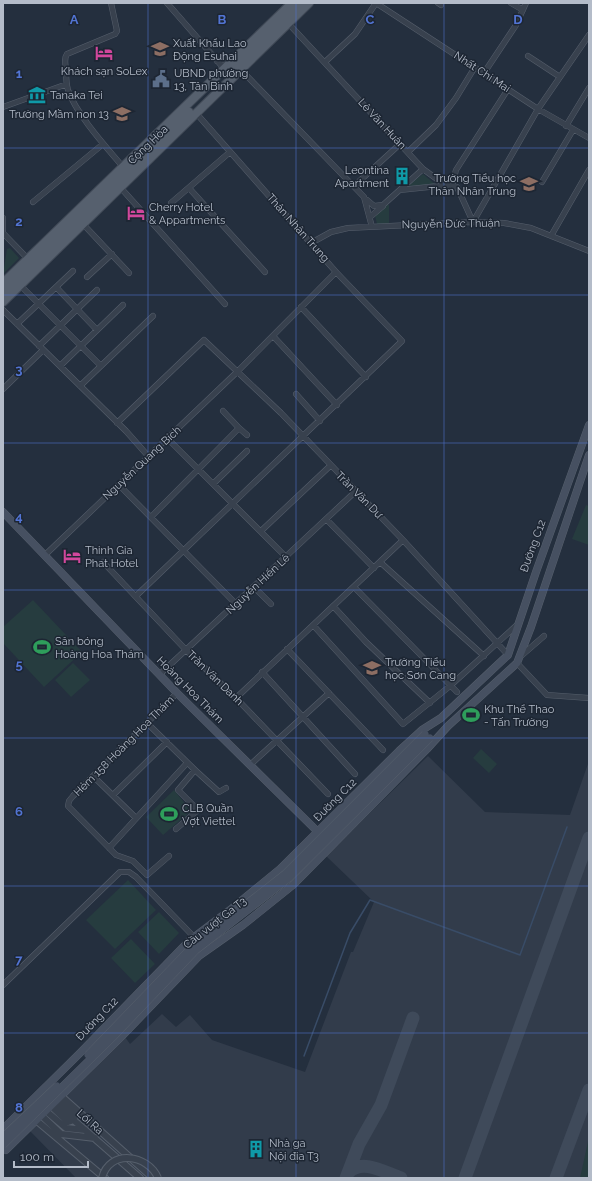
<svg xmlns="http://www.w3.org/2000/svg" width="592" height="1181" viewBox="0 0 592 1181" font-family="Raleway,sans-serif">
<rect width="100%" height="100%" fill="#242f3e"/>
<path fill="#323c4b" d="M428 756 485 812 570 815 589 761V1178H76L30 1131 125 1037 130 1044 162 1014 176 1027 190 1015 212 1040 305 1072 351 952H353L374 902 326 856Z"/>
<path fill="#263c3f" d="M423 174 436 185 409 186V185Z
M386 204 389 205V224H377L375 216Z
M10 248 19 258 3 274 7 249Z
M586 505 589 506V545L572 539Z
M33 600 82 652 44 687 3 643V627Z
M73 663 90 680 71 697 55 680Z
M481 749 497 764 489 773 473 758Z
M174 790 191 811 163 835 146 817Z
M128 880 156 910 115 949 86 920Z
M159 912 179 933 159 954 138 932Z
M131 939 155 964 135 983 111 958Z
M589 1137V1178H580Z"/>
<g fill="none" stroke-linecap="round" stroke-linejoin="round">
<path stroke="#394c67" stroke-width="1.5" d="M304 1056 350 933 370 900 520 955 567 827"/>
<path stroke="#3f4a5a" stroke-width="13" d="M348 1173C362 1158 384 1172 401 1178
M346 1178 359 1144 381 1105 413 1018
M465 1178 589 838
M556 1178 589 1090"/>
<g stroke="#565f6c" stroke-width="6">
<path id="minor" d="M111 3 117 31 115 34 67 54C64 58 65 63 66 69 66 76 66 83 68 90 76 114 107 148 123 167
M167 3 221 65 227 67
M376 3 538 109 589 138
M438 3 441 5
M511 3 523 10
M288 23 423 169 441 182 457 187 473 222
M528 56 560 77
M217 61 234 58
M325 62 355 34 376 3
M238 72 245 74 364 197 372 227
M484 73 516 25 526 3
M3 107 67 84
M566 126 589 88
M408 152 436 125 456 98 475 67
M542 182 573 130
M452 185 456 170 508 89
M354 186 400 144
M120 187 225 304
M189 188 265 272
M400 190 448 185
M367 200 374 206 383 205 423 169
M33 202 103 144
M171 203 230 152
M370 217 383 206
M3 218V233
M473 222 538 109 589 35
M83 224 129 273
M3 233 28 259
M551 236 589 170
M311 243 331 232 348 228 473 222 504 223 531 228 589 251
M87 277 112 254
M20 285 101 366
M56 287 97 330
M301 307 366 377
M3 310 126 431 149 457
M17 324 73 271
M273 336 337 405
M39 346 97 290
M60 366 123 305
M80 386 153 316
M3 389 43 350
M296 394 320 421
M223 411 239 428
M117 423 204 340 281 413 403 540 508 655
M168 439 286 557
M214 483 247 451
M119 485 236 604
M151 517 239 428 247 435
M326 519 374 568
M261 531 330 466
M45 555 238 371 336 272
M103 562 186 650 236 698 328 794
M380 562 484 656
M254 587 271 604
M354 587 457 692
M136 596 402 341 336 272 196 113
M333 606 366 642 430 703
M313 625 403 724 450 686 518 624
M287 649 383 750
M521 656 544 636
M517 663 547 695 589 698
M262 672 355 774
M159 675 356 491
M236 698 403 540
M147 723 195 770 178 790 198 810 176 829
M250 765 329 693
M195 770 219 792 226 788
M93 776 136 818
M113 795 167 742
M109 848 187 763
M169 856 147 875 133 861 116 855 68 806 69 801 73 796 177 693
M3 985 120 872H129L136 877 194 937"/>
</g>
<g stroke="#565f6c" stroke-width="8">
<path id="tertiary" d="M61 1096 153 1178
M54 1103 140 1178
M51 1106 68 1122 74 1120 75 1114 58 1099
M46 1111 66 1128 85 1130
M42 1116 61 1134 95 1138
M37 1121 105 1178"/>
</g>
<g stroke="#565f6c" stroke-width="8">
<path id="secondary" d="M3 512 177 693 321 835
M3 1129 80 1053 189 941 230 910 280 869 399 751 422 730 441 718 508 655 536 572 589 425
M6 1150 123 1035 199 956 243 925 293 885 427 749 448 726 517 663 531 627 589 455"/>
</g>
<g stroke="#414a57" stroke-width="10">
<path id="primary" d="M229 74 300 3
M3 283 292 3
M3 293 189 112
M3 302 309 3"/>
</g>
<use href="#minor" stroke="#38414e" stroke-width="5"/>
<use href="#tertiary" stroke="#38414e" stroke-width="6"/>
<use href="#secondary" stroke="#465061" stroke-width="7"/>
<use href="#primary" stroke="#56606e" stroke-width="8"/>
<g stroke="#565f6c" stroke-width="8" stroke-linecap="butt">
<path id="tertiary-bridge" d="M102 1178C109 1149 148 1154 158 1178"/>
</g>
<g stroke="#565f6c" stroke-width="8" stroke-linecap="butt">
<path id="secondary-bridge" d="M88 1055 193 946 285 874 425 734
M3 1137 57 1086
M3 1145 113 1037 196 950 289 878 430 738"/>
</g>
<use href="#tertiary-bridge" stroke="#38414e" stroke-width="6"/>
<use href="#secondary-bridge" stroke="#465061" stroke-width="7"/>
</g>
<path fill="none" stroke="#5274d3" stroke-width="1" stroke-opacity="0.55" d="M148 3V1178M296 3V1178M444 3V1178M3 148H589M3 295H589M3 443H589M3 590H589M3 738H589M3 886H589M3 1033H589"/>
<defs>
<g id="school-bare" transform="scale(1.38)"><path d="M0-5L7-2L0 1L-7-2ZM-4 1L0 2.5L4 1V4Q0 6-4 4Z" fill="#8d6e63" stroke="#1d2633" stroke-width="2.5" paint-order="stroke"/></g>
<g id="hotel-bare" transform="scale(1.38)"><path d="M-6-4.5h1.5V1H6V5H4.5V3h-9V5H-6ZM-4 0a1.8 1.8 0 1 1 3.6 0ZM.5 0V-2.5h3Q6-2.5 6 0Z" fill="#d1479c" stroke="#1d2633" stroke-width="2.5" paint-order="stroke"/></g>
<g id="civic-bare" transform="scale(1.38)"><path d="M-.6-6.5H3V-4.5H.6V-3L4-1V1h2V6H-6V1h2V-1L-.6-3ZM-1.2 2.5V6h2.4V2.5Z" fill="#5c6f8a" stroke="#1d2633" stroke-width="2.5" paint-order="stroke"/></g>
<g id="museum-bare" transform="scale(1.38)"><path d="M0-6L6-3V-2H-6V-3ZM-5-1h2V3h-2ZM-1-1h2V3h-2ZM3-1h2V3H3ZM-6 4H6V6H-6Z" fill="#0f9aa8" stroke="#1d2633" stroke-width="2.5" paint-order="stroke"/></g>
<g id="building-bare" transform="scale(1.38)"><path d="M-4-6H4V6H1V3H-1V6H-4ZM-2.5-4.3h1.7v1.8h-1.7ZM.8-4.3h1.7v1.8H.8ZM-2.5-1h1.7V.8h-1.7ZM.8-1h1.7V.8H.8Z" fill="#0f9aa8" stroke="#1d2633" stroke-width="2.5" paint-order="stroke"/></g>
<g id="stadium-bare" transform="scale(1.38)"><path d="M0-5a6.5 5 0 1 0 0 10a6.5 5 0 1 0 0-10ZM-3.5-1.8h7v3.6h-7Z" fill="#2e9e5b" stroke="#1d2633" stroke-width="2.5" paint-order="stroke"/></g>
</defs>
<g fill-rule="evenodd">
<use href="#school-bare" x="160" y="49"/>
<use href="#hotel-bare" x="104" y="53"/>
<use href="#civic-bare" x="161" y="79"/>
<use href="#museum-bare" x="37" y="95"/>
<use href="#school-bare" x="122" y="114"/>
<use href="#building-bare" x="402" y="176"/>
<use href="#school-bare" x="529" y="184"/>
<use href="#hotel-bare" x="136" y="213"/>
<use href="#hotel-bare" x="72" y="556"/>
<use href="#stadium-bare" x="42" y="647"/>
<use href="#school-bare" x="372" y="668"/>
<use href="#stadium-bare" x="471" y="715"/>
<use href="#stadium-bare" x="169" y="814"/>
<use href="#building-bare" x="256" y="1149"/>
</g>
<g text-anchor="middle" dominant-baseline="central" stroke-width="3" stroke-linejoin="round" paint-order="stroke">
<g font-size="11" fill="#b4bcc9" stroke="#1d2633" text-anchor="start">
<text x="173" y="43">Xuất Khẩu Lao<tspan x="173" dy="13">Động Esuhai</tspan></text>
<text x="104" y="71" text-anchor="middle">Khách sạn SoLex</text>
<text x="174" y="73">UBND phường<tspan x="174" dy="13">13, Tân Bình</tspan></text>
<text x="50" y="95">Tanaka Tei</text>
<text x="109" y="114" text-anchor="end">Trường Mầm non 13</text>
<text x="389" y="170" text-anchor="end">Leontina<tspan x="389" dy="13">Apartment</tspan></text>
<text x="516" y="178" text-anchor="end">Trường Tiểu học<tspan x="516" dy="13">Thân Nhân Trung</tspan></text>
<text x="149" y="207">Cherry Hotel<tspan x="149" dy="13">&amp; Appartments</tspan></text>
<text x="85" y="550">Thinh Gia<tspan x="85" dy="13">Phat Hotel</tspan></text>
<text x="55" y="641">Sân bóng<tspan x="55" dy="13">Hoàng Hoa Thám</tspan></text>
<text x="385" y="662">Trường Tiểu<tspan x="385" dy="13">học Sơn Cang</tspan></text>
<text x="484" y="709">Khu Thể Thao<tspan x="484" dy="13">- Tấn Trường</tspan></text>
<text x="182" y="808">CLB Quần<tspan x="182" dy="13">Vợt Viettel</tspan></text>
<text x="269" y="1143">Nhà ga<tspan x="269" dy="13">Nội địa T3</tspan></text>
</g>
<g font-size="11" fill="#b4bcc9" stroke="#1d2633">
<text transform="translate(482 72) rotate(33)">Nhất Chi Mai</text>
<text transform="translate(382 124) rotate(47)">Lê Văn Huân</text>
<text transform="translate(148 145) rotate(-44)">Cộng Hòa</text>
<text transform="translate(451 224) rotate(-1)">Nguyễn Đức Thuận</text>
<text transform="translate(298 228) rotate(48)">Thân Nhân Trung</text>
<text transform="translate(142 463) rotate(-43)">Nguyễn Quang Bích</text>
<text transform="translate(359 495) rotate(45)">Trần Văn Dư</text>
<text transform="translate(533 546) rotate(-70)">Đường C12</text>
<text transform="translate(258 584) rotate(-43)">Nguyễn Hiến Lê</text>
<text transform="translate(215 678) rotate(44)">Trần Văn Danh</text>
<text transform="translate(190 690) rotate(45)">Hoàng Hoa Thám</text>
<text transform="translate(124 746) rotate(-45)">Hẻm 158 Hoàng Hoa Thám</text>
<text transform="translate(335 800) rotate(-45)">Đường C12</text>
<text transform="translate(215 923) rotate(-38)">Cầu vượt Ga T3</text>
<text transform="translate(97 1019) rotate(-46)">Đường C12</text>
<text transform="translate(90 1122) rotate(42)">Lối Ra</text>
</g>
</g>
<g font-size="13" text-anchor="middle" font-weight="bold" fill="#5274d3" stroke="#1d2633" stroke-width="3" stroke-linejoin="round" paint-order="stroke">
<text x="74" y="24">A</text>
<text x="222" y="24">B</text>
<text x="370" y="24">C</text>
<text x="518" y="24">D</text>
<text x="19" y="78">1</text>
<text x="19" y="226">2</text>
<text x="19" y="374">3</text>
<text x="19" y="521">4</text>
<text x="19" y="669">5</text>
<text x="19" y="816">6</text>
<text x="19" y="964">7</text>
<text x="19" y="1112">8</text>
</g>
<rect width="592" height="1181" fill="none" stroke="#b4bcc9" stroke-width="8"/>
<path d="M14 1161v6h74v-6" fill="none" stroke="#b4bcc9" stroke-width="2"/>
<text x="20" y="1161" font-size="12" fill="#b4bcc9" stroke="#1d2633" stroke-width="3" paint-order="stroke">100 m</text>
</svg>
